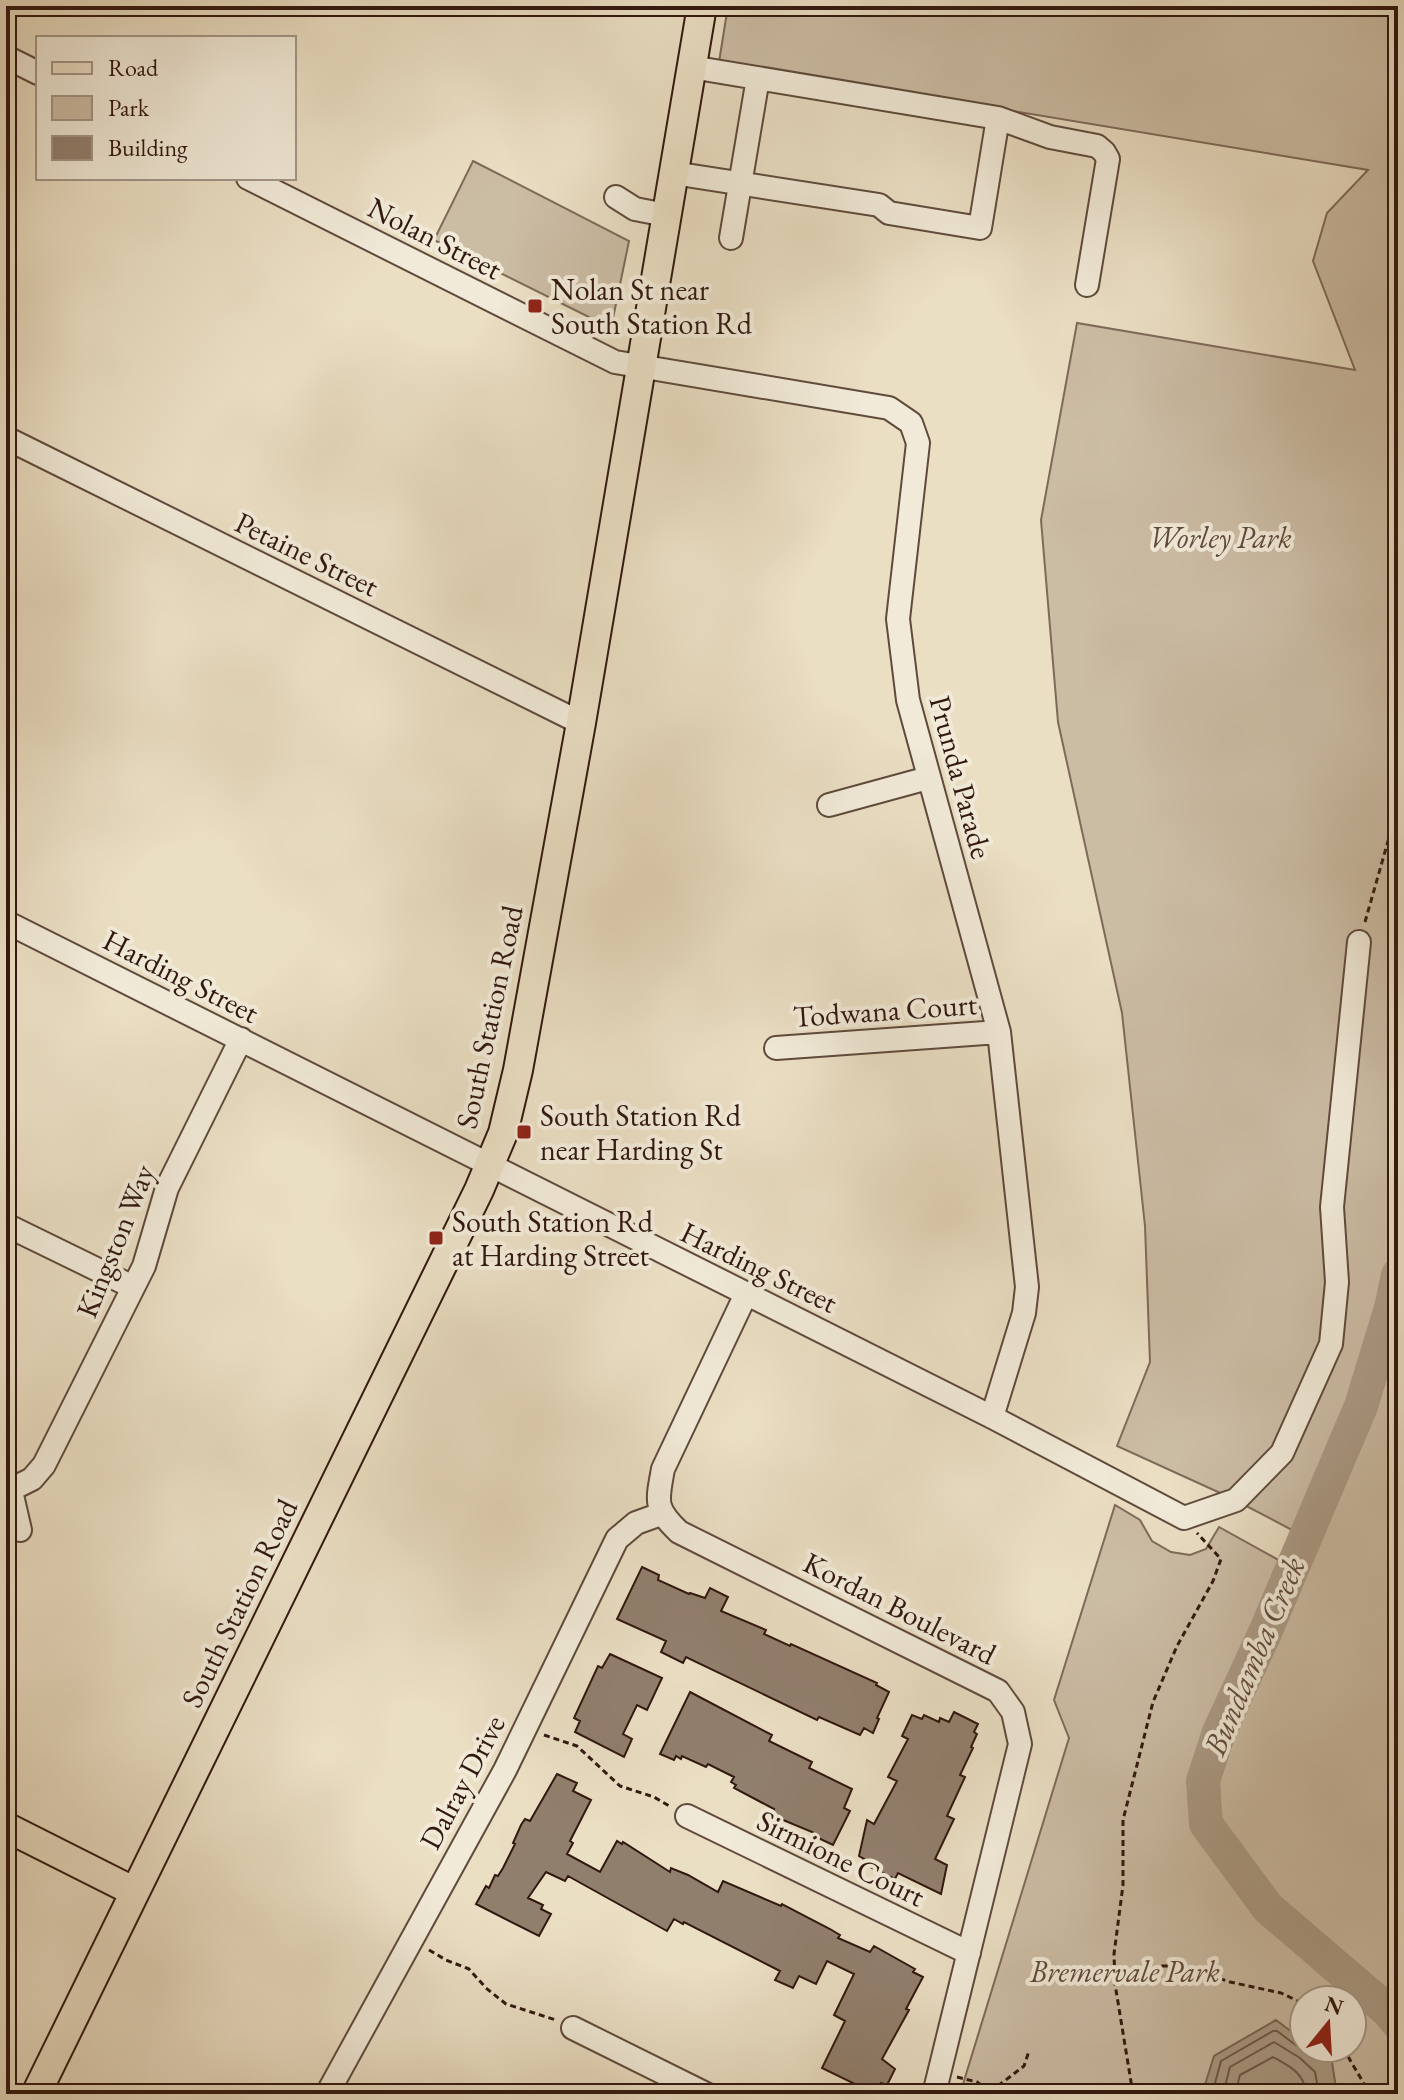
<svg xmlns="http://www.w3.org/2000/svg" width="1404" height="2100" viewBox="0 0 1404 2100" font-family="'EB Garamond',serif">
<rect width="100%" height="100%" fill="#eadec3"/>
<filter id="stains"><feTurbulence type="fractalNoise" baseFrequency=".0025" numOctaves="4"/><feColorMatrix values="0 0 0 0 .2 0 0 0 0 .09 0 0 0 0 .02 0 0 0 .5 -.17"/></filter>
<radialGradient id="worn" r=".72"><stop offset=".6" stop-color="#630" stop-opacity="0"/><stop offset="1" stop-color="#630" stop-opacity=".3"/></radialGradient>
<path fill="#cbbca4" stroke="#7e6a5a" stroke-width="2" fill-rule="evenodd" d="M728 6H1398V2094H960L1069 1738 1054 1700 1115 1505 1140 1520 1152 1541 1171 1552 1190 1555 1206 1549 1219 1527 1284 1563 1294 1531 1229 1497 1117 1446 1150 1362 1145 1226 1122 1013 1058 722 1041 520 1077 323 1355 370 1313 261 1327 213 1368 170 719 62ZM1304 2000H1352V2048H1304Z
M473 161 629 241 611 328 434 240Z"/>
<path fill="#ab9b86" stroke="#7a6756" stroke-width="2" d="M1276 2020 1304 2041V2048H1313L1332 2062 1337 2094H1205L1204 2088 1214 2056Z"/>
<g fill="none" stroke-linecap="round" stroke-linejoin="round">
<path stroke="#6e5a4a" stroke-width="2" d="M1212 2094 1221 2061 1273 2031H1277L1297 2046 1304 2047
M1223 2094 1230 2067 1274 2042 1300 2058 1315 2072 1319 2094
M1235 2094 1240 2075 1273 2057C1291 2067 1303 2072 1307 2094"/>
<path stroke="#ab9b86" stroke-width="34" d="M1398 1275 1391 1308 1361 1406 1264 1635 1219 1732 1203 1781 1206 1824 1268 1908 1387 2010 1398 2023"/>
</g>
<path fill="#917f6d" stroke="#31180f" stroke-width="2" d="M642 1567 659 1575 658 1580 689 1594 690 1593 705 1598 710 1588 728 1597 721 1611 766 1630 764 1634 790 1646 791 1644 877 1683 876 1685 889 1692 877 1718 879 1719 873 1733 864 1728 860 1735 819 1717 817 1720 686 1657 683 1663 661 1652 666 1641 617 1619Z
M610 1654 662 1678 647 1710 637 1705 623 1734 632 1739 624 1757 575 1732 580 1721 574 1718 598 1666 602 1668Z
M690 1692 772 1735 769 1741 812 1762 809 1768 852 1789 844 1808 850 1811 833 1845 816 1837 817 1834 771 1815 774 1809 734 1788 736 1785 731 1782 734 1777 708 1764 706 1767 682 1756 681 1759 676 1756 674 1760 660 1754Z
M954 1712 978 1724 974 1732 977 1734 971 1747 973 1748 960 1775 965 1777 947 1816 954 1819 935 1859 947 1865 941 1894 898 1873 895 1879 862 1863 864 1859 859 1856 867 1820 874 1824 897 1781 888 1777 908 1739 902 1736 912 1715 922 1719 924 1715 939 1722 940 1718 949 1722Z
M557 1774 577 1783 573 1791 591 1800 570 1841 573 1843 567 1854 600 1872 617 1841 622 1844 623 1842 670 1872 671 1868 688 1875 718 1892 723 1881 781 1906 782 1904 830 1929 840 1935 838 1938 870 1952 874 1946 915 1969 913 1972 923 1977 906 2009 909 2010 882 2059 895 2069 887 2085 881 2083 875 2094H867L854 2087 855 2084 822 2068 845 2021 834 2015 854 1974 827 1961 816 1984 799 1976 793 1988 775 1980 780 1971 684 1922 683 1924 674 1919 667 1931 568 1876 565 1881 546 1872 528 1898 543 1905 541 1909 551 1914 539 1936 476 1904 486 1886 489 1888 495 1875 498 1876 503 1868 515 1844 513 1843 521 1825 525 1819 530 1821Z"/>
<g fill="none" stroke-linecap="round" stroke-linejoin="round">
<g stroke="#5f4a3c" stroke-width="26">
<path id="minor" d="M6 57 38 73
M998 118 1050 137 1097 146 1104 152 1108 159 1087 285
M673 173 879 205 889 213 980 228 998 118 691 67
M248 178 615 362 889 408 911 423 918 443 898 619 908 700 999 1032 1027 1287 1024 1313 992 1417
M616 197 635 209 666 215
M731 238 758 78
M6 438 581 723
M829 805 928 778
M6 922 992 1417 1184 1518 1236 1500 1282 1453 1331 1344 1337 1282 1332 1207 1359 942
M776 1048 999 1032
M6 1225 133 1287
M746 1294 663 1469C657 1502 654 1508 679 1532L998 1691 1013 1712 1020 1744 934 2094
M11 1491 20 1530
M6 1492 32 1479 44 1465 144 1266 167 1188 241 1039
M687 1816 969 1953
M573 2028 706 2094
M327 2094 505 1770 617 1539 636 1523 661 1514"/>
</g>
<g stroke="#31180f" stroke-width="32">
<path id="major" d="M6 1827 135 1892
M36 2094 479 1190 503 1133 518 1070 581 723 702 6"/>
</g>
<path stroke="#31180f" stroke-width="3" stroke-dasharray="6 4" stroke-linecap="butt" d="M1365 922 1398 806
M544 1735 577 1746 620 1786 654 1797 671 1807
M429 1950 446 1960 469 1969 486 1988 506 2004 556 2020
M1115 1984 1162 1966H1184L1230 1982 1281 1993 1304 2004
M1343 2048 1370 2094
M957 2077 977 2082 993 2094
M990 2092 1024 2066 1029 2051
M1133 2094 1115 1984 1114 1954 1123 1885V1820L1153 1702 1177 1646 1213 1581 1221 1559 1197 1533"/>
<use href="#minor" stroke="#f1ead8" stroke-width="22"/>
<use href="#major" stroke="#eadec3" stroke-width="28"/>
</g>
<g fill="#8f2418" stroke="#f1ead8" stroke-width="3">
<rect x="527" y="298" width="16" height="16" rx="4"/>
<rect x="516" y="1124" width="16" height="16" rx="4"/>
<rect x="428" y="1230" width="16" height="16" rx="4"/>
</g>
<g text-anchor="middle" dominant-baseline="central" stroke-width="8" stroke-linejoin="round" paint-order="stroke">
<g font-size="30" fill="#31180f" stroke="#f1ead8">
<text transform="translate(435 238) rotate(27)">Nolan Street</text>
<text transform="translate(307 554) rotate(26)">Petaine Street</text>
<text transform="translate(961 777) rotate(75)">Prunda Parade</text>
<text transform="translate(181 976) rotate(27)">Harding Street</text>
<text transform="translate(885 1010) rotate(-4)">Todwana Court</text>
<text transform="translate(489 1017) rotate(-78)">South Station Road</text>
<text transform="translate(115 1241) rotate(-68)">Kingston Way</text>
<text transform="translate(759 1267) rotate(26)">Harding Street</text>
<text transform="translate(239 1603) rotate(-64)">South Station Road</text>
<text transform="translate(900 1608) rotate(27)">Kordan Boulevard</text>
<text transform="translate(462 1782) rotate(-62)">Dalray Drive</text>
<text transform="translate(841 1858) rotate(26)">Sirmione Court</text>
</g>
<g font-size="30" fill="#31180f" stroke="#f1ead8" text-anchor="start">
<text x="551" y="289">Nolan St near<tspan x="551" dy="34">South Station Rd</tspan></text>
<text x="540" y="1115">South Station Rd<tspan x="540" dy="34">near Harding St</tspan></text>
<text x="452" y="1221">South Station Rd<tspan x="452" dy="34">at Harding Street</tspan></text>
</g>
<g font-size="30" font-style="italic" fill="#5f493c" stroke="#f1ead8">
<text x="1220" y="537">Worley Park</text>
<text x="1125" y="1971">Bremervale Park</text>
</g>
<g font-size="32" font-style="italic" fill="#624c3f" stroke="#f1ead8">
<text transform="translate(1254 1656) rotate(-67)">Bundamba Creek</text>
</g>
</g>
<rect width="1404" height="2100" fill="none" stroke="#eadec3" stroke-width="32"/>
<rect x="8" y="8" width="1388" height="2084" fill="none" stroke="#31180f" stroke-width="4"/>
<rect x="16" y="16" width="1372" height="2068" fill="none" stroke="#31180f" stroke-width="2"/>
<rect x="36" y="36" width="260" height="144" fill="#f1ead8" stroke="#a49688" stroke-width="2"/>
<rect x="52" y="62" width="40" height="12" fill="#eadec3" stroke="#a49688" stroke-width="2"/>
<text x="108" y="76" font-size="24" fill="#31180f">Road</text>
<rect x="52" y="96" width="40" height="24" fill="#cbbca4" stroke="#a49688" stroke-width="2"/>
<text x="108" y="116" font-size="24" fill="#31180f">Park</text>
<rect x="52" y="136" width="40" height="24" fill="#917f6d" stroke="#a49688" stroke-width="2"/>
<text x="108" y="156" font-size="24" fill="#31180f">Building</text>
<g transform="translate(1328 2024) rotate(18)"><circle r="38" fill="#f1ead8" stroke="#a49688" stroke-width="2"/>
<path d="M0-6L14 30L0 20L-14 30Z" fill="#8f2418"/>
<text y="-12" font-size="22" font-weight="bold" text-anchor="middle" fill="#31180f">N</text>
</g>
<rect width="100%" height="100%" filter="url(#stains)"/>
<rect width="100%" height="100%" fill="url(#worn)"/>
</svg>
